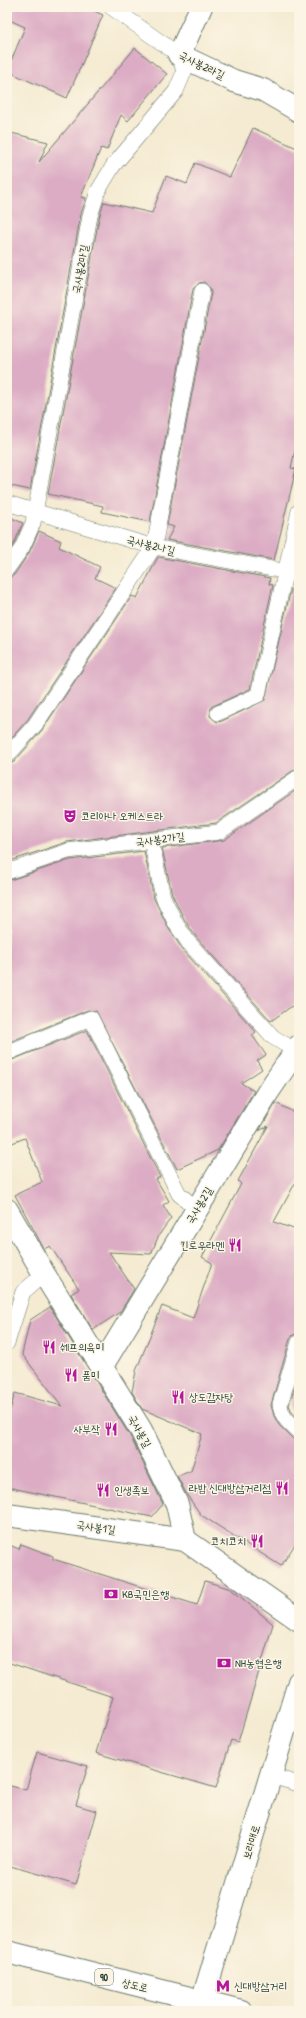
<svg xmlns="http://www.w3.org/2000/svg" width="306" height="2018" viewBox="0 0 306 2018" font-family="'Patrick Hand','Poor Story',sans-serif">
<rect width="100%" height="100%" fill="#fcf5e5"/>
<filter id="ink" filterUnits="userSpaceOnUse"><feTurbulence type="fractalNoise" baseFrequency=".025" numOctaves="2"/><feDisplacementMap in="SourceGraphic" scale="8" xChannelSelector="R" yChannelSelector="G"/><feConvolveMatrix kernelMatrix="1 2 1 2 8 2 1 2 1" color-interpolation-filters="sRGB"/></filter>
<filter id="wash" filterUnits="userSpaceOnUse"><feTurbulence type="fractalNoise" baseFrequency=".012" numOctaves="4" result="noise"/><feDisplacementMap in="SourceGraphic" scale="16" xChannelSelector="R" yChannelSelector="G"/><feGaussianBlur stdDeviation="0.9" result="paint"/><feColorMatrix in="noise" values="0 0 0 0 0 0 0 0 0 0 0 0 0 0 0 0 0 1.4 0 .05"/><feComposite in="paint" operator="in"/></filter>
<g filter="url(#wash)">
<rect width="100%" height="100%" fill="#f5ebd2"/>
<g id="blocks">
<path fill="#dcacc4" d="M7 7H85L103 15 67 98 7 71 25 27 7 19Z
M135 48 167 74 128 121 121 115 107 150 101 148 81 197 86 198 81 214 30 490 7 485V132L48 142 39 162Z
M253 128 299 149V433L291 468 296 469 274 560 167 540 174 527 167 525 211 293 210 288 204 282 199 283 193 289 150 522 102 512 103 506 48 494 99 218 104 202 152 213 166 176 187 184 195 163 230 177Z
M7 516 23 523 14 544 7 554Z
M39 531 61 541 59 547 100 567 95 578 116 588 28 719 7 743V578L14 575 29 553Z
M158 557 270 578 269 584 273 585 250 689 211 707 210 716 217 722 222 721 265 700 291 589 299 590V768L294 770 216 823 67 842 7 862V765L14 762 42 730 132 596 137 598Z
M299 788V1001L271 1021 196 937 184 919 172 894 162 848 224 840Z
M144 851 154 899 169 929 182 949 256 1032 252 1035 266 1055 257 1061 262 1069 241 1083 254 1091 218 1150 177 1169 96 1011 88 1010 7 1043V881L70 860Z
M87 1030 160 1177 156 1179 169 1201 163 1205 171 1218 159 1235 151 1254 109 1252 134 1289 120 1312 93 1330 71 1294 79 1289 50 1246 44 1249 15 1195 42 1182 25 1138 7 1145V1062Z
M276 1103 299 1115V1176L274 1222 299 1231V1333L293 1335 290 1339 271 1405 274 1416 279 1425 293 1439 299 1441V1538L281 1566 201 1515 187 1495 177 1476 191 1471 202 1434 142 1409 132 1392 136 1371 162 1306 193 1318 212 1263 202 1257 241 1184 238 1181 268 1126 259 1131Z
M50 1307 130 1436 163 1504 152 1517 7 1487V1420L15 1393 62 1406 22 1354 30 1320Z
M299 1373V1420L292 1412 289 1405Z
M7 1544 19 1549 21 1544 53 1556V1559L197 1605 205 1581 231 1589 273 1624 238 1742 231 1740 216 1788 96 1753 113 1697 7 1662Z
M37 1752 88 1766 76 1805 97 1811 76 1885 7 1865V1785L26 1790Z"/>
</g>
</g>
<g filter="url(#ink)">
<use href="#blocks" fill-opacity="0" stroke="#6a7a6b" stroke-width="1"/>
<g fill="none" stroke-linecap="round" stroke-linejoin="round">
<g stroke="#6a7a6b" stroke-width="16">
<path id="lane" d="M7 503 154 547 299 574
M7 569 22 548 33 523 90 216 98 191 113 166 176 91 184 72 179 55 111 7
M218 713 258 695 299 511
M7 756 35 725 154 547 202 291
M151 840 163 897 176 924 189 943 273 1037 296 1051
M7 872 68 851 219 832 299 777
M7 1053 91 1018 179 1194 196 1208
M299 1342 280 1404C281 1417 290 1424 299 1432
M7 1343 23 1292 44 1274
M271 1776 299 1784"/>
</g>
<g stroke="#6a7a6b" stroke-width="24">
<path id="street" d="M201 7 179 55 234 81 263 90 299 111
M7 1210 44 1274 141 1430 177 1504 185 1540
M102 1366 268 1092 299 1046"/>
</g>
<g stroke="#6a7a6b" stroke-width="24">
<path id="secondary" d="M7 1515 185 1540 299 1620
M202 2002 299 1682"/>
</g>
<g stroke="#6a7a6b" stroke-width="24">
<path id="primary" d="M7 1952 241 2011"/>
</g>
<use href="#lane" stroke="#fff" stroke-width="15"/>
<use href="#street" stroke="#fff" stroke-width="22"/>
<use href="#secondary" stroke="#fff" stroke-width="22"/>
<use href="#primary" stroke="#fff" stroke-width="22"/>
</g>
</g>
<defs>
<g id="theatre-bare" transform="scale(1.08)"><path d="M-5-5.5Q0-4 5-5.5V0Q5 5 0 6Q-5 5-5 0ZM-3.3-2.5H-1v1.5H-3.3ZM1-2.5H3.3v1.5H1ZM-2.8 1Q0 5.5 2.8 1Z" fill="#b5179e" stroke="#fcf5e5" stroke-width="2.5" paint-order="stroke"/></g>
<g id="restaurant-bare" transform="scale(1.08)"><path d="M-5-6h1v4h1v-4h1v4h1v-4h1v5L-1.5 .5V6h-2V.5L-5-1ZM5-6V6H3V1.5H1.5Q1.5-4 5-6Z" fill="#b5179e" stroke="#fcf5e5" stroke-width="2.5" paint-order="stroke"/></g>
<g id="bank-bare" transform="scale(1.08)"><path d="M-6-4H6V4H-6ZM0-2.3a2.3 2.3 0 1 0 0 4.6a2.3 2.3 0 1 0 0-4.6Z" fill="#b5179e" stroke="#fcf5e5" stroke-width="2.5" paint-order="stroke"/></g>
<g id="metro-bare" transform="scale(1.08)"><path d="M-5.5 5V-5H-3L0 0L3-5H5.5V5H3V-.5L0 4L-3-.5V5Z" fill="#b5179e" stroke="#fcf5e5" stroke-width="2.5" paint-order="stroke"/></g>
</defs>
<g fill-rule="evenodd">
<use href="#theatre-bare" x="70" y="816"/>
<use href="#restaurant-bare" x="235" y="1245"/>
<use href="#restaurant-bare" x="49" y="1347"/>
<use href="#restaurant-bare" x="71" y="1375"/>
<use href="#restaurant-bare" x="178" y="1397"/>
<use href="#restaurant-bare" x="111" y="1429"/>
<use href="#restaurant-bare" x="282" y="1488"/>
<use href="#restaurant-bare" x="103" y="1490"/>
<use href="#restaurant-bare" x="257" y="1541"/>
<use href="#bank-bare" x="111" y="1594"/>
<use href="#bank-bare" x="224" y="1663"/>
<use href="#metro-bare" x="223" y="1986"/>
</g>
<g text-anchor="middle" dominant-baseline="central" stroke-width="3" stroke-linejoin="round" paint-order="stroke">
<rect fill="#fcf5e5" stroke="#617469" stroke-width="1" x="95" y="1969" width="18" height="16" rx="3"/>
<g font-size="10" font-weight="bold" fill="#1f3d34">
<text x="104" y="1977">90</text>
</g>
<g font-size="11" fill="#1f3d34" stroke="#fcf5e5">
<text transform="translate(202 65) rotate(26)">국사봉2라길</text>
<text transform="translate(80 269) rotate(-80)">국사봉2마길</text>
<text transform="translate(151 545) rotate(14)">국사봉2나길</text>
<text transform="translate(160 839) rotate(-7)">국사봉2가길</text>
<text transform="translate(199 1205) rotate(-59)">국사봉2길</text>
<text transform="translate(140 1431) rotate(61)">국사봉길</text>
<text transform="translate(96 1527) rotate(8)">국사봉1길</text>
<text transform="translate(251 1842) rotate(-73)">보라매로</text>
<text transform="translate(135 1985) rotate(14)">상도로</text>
</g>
<g font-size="11" fill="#1f3d34" stroke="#fcf5e5" text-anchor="start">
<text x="81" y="816">코리아나 오케스트라</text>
<text x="224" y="1245" text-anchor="end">킨로우라멘</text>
<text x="60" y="1347">쉐프의육미</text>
<text x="82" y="1375">품미</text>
<text x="189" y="1397">상도감자탕</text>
<text x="100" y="1429" text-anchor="end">사부작</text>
<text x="271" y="1488" text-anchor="end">라밥 신대방삼거리점</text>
<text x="114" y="1490">인생족보</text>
<text x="246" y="1541" text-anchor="end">코치코치</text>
<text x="122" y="1594">KB국민은행</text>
<text x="235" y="1663">NH농협은행</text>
<text x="234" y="1986">신대방삼거리</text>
</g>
</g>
<rect width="306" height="2018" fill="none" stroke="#fcf5e5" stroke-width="24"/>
</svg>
